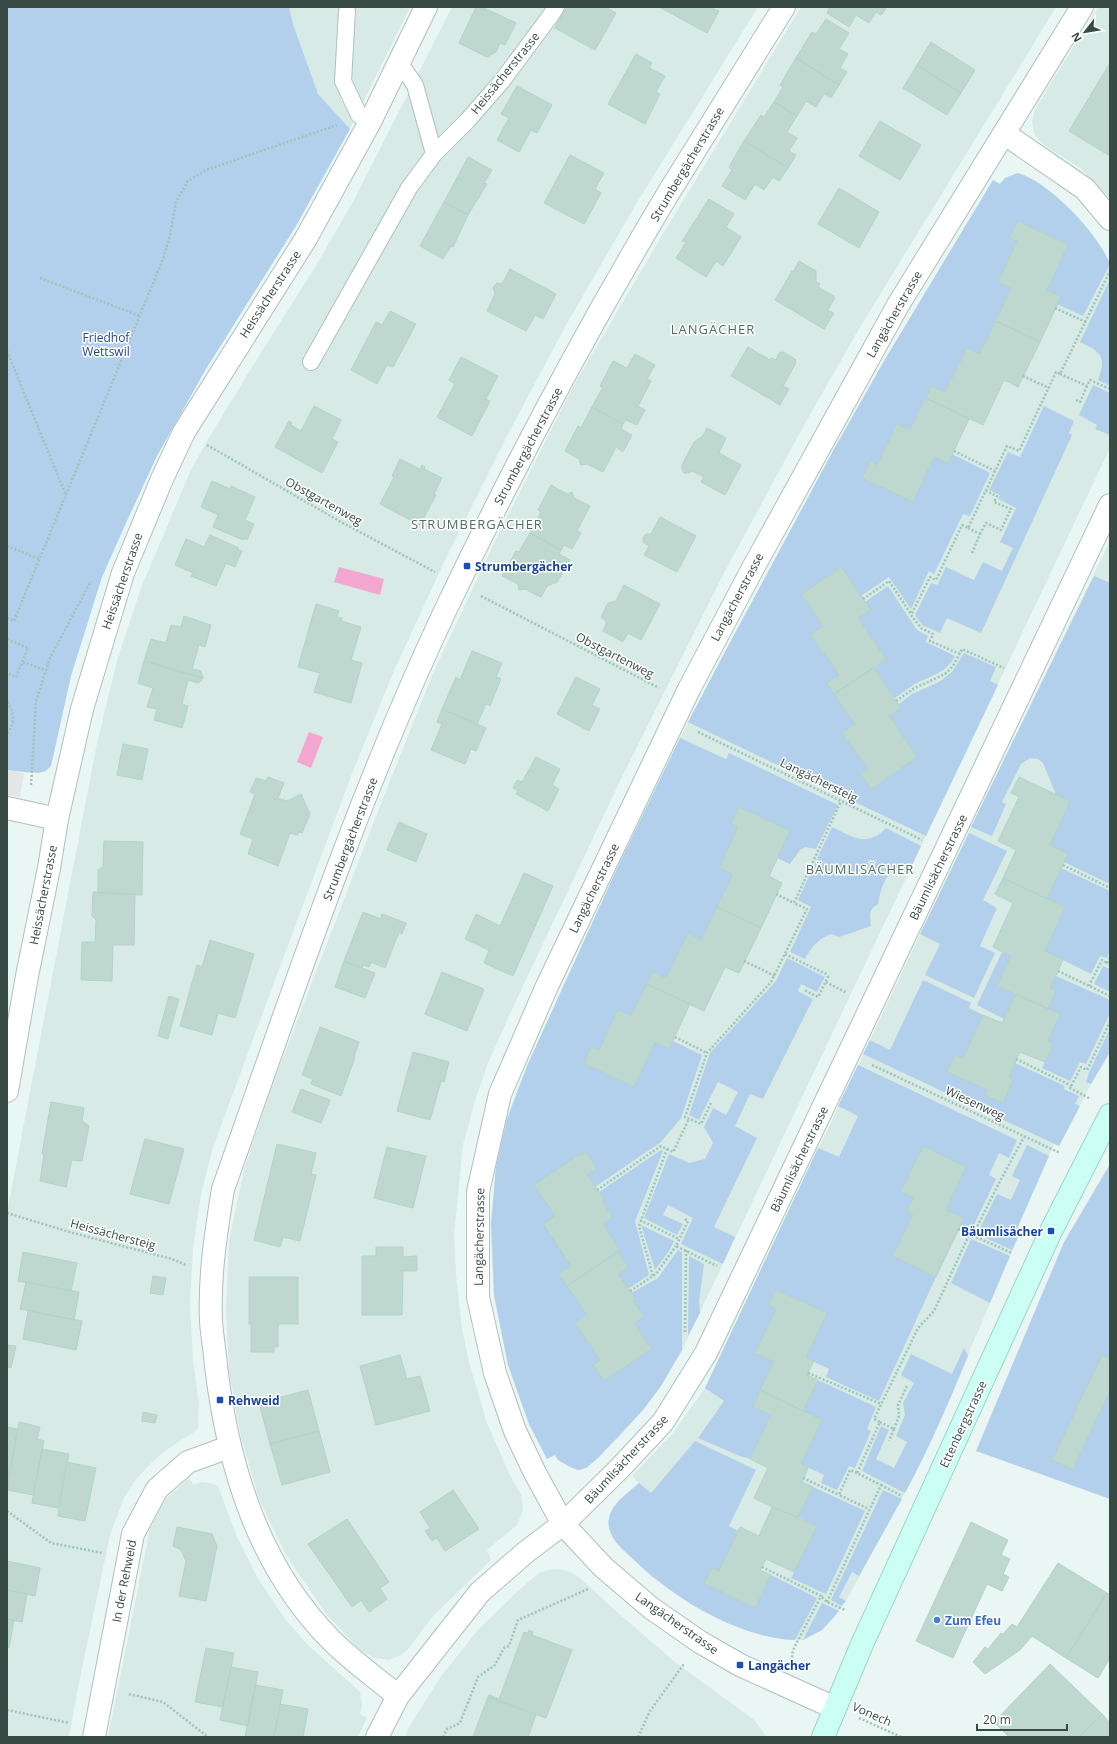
<svg xmlns="http://www.w3.org/2000/svg" width="1117" height="1744" viewBox="0 0 1117 1744" font-family="'Open Sans',sans-serif">
<rect width="100%" height="100%" fill="#eaf6f3"/>
<path fill="#d8eae5" d="M289 7H410L350 129 318 94 293 24Z
M452 7H758L633 209 565 327 509 432 445 560 393 673 351 776 213 1147 201 1194 193 1249 190 1304 193 1360 199 1404 198 1428 194 1432 165 1451 148 1466 134 1482 124 1498 110 1535 79 1683 69 1737H7V1212L97 743 118 657 141 588 190 472 207 441 260 354 311 274 354 200Z
M801 7H1056L856 334 803 427 724 573 620 781 514 1005 488 1063 474 1104 463 1145 454 1236 456 1275 462 1329 470 1366 487 1423 508 1471 521 1495 523 1510 517 1525 487 1550 491 1560 433 1616 408 1649 401 1655 389 1660 375 1658 359 1649 326 1614 286 1555 259 1499 241 1437 229 1371 226 1310 229 1241 244 1170 267 1099 382 801 434 671 496 539 574 385 670 222Z
M1098 7H1110V199L1080 168 1041 143 1034 133 1032 122 1035 109Z
M1018 173 1026 176 1053 194 1077 216 1097 242 1110 263V448L682 1350 661 1386 643 1410 620 1436 598 1458 586 1468 578 1470 570 1467 558 1460 555 1455 547 1459 529 1424 508 1365 494 1295 491 1224 496 1167 507 1119 527 1066 620 862 680 738 726 650 884 361 993 180 1000 184 1005 178Z
M1110 541V1052L1091 1084 1059 1146 1054 1144 1016 1231 1020 1233 958 1378 915 1474 845 1603 832 1620 822 1630 803 1640H785L759 1634 724 1621 696 1606 652 1577 615 1541 609 1528 608 1520 612 1511 618 1502 639 1483 632 1476 673 1433 705 1388 971 827Z
M189 1478 194 1485 201 1482 211 1483 218 1486 237 1537 257 1577 285 1619 309 1646 360 1692 362 1706 360 1714 367 1718 358 1737H108L150 1528 166 1499Z
M551 1569 566 1570 579 1577 618 1613 675 1662 754 1720 767 1737H405L410 1725 442 1675 478 1630 518 1591 539 1573Z"/>
<path fill="#b2cfeb" d="M7 7H289L293 24 318 94 350 129 296 226 206 369 157 456 126 523 102 577 71 676 51 766C49 768 46 771 43 772 37 774 14 771 7 770Z
M1018 173C1049 182 1098 233 1110 264L1083 316 1057 304 1061 297 1047 290 1068 245 1018 222 1010 237 1017 241 1011 288 980 354 967 348 945 392 931 386 910 430 897 424 877 465 870 461 913 502 934 457 948 463 952 454 990 473 970 516 963 514 934 574 929 571 911 609 889 577 861 596 841 568 802 595 823 626 811 635 839 675 827 683 855 724 842 733 868 769 871 789 917 757 889 716 901 708 899 704 912 694 939 682 952 672 964 653 996 667 990 681 998 685 926 836 688 722 726 650 834 449 884 361 993 180 1000 184 1005 178Z
M1110 279V386L1098 380C1107 356 1101 352 1080 342Z
M1093 385 1110 393V435L1095 429 1097 425 1079 415Z
M1044 406 1074 421 1069 433 1072 435 981 633 947 618 940 633 922 625 915 615 931 583 937 585 946 567 974 580 983 562 1002 571 1013 548 1000 542 1016 508 998 499 1000 495 989 490 1008 452 1020 457Z
M1094 576 1110 583V884L1064 862 1050 845 1070 801 1056 795 1043 763 1038 759 1030 758 1021 764 1002 802 1006 804 992 836 971 827Z
M888 586 917 630 928 636 926 642 955 656C946 674 929 676 913 685 907 689 901 694 895 698L874 668 886 659 858 618 871 610 865 602Z
M680 738 726 759 729 753 838 805 816 849 805 847 800 850 790 864 777 858 738 827 733 874 701 940 688 934 666 978 653 972 631 1016 618 1010 599 1050 591 1047 584 1063 634 1087 655 1042 669 1049 673 1041 702 1055 681 1118 661 1142 595 1187 587 1175 580 1154 555 1216 571 1266 559 1274 587 1315 575 1323 600 1360 593 1365 604 1380 651 1349 634 1323 644 1316 633 1301 635 1299 631 1293 658 1278 678 1250 682 1252V1350L661 1386 643 1410 598 1458 586 1468 578 1470 570 1467 558 1460 555 1455 547 1459 529 1424 508 1365 494 1295 491 1224 496 1167 507 1119 527 1066 620 862Z
M832 827C853 837 867 848 886 828L921 846 908 874 895 867C884 879 881 887 878 904 868 910 870 915 871 926L839 937 831 934C818 939 811 947 805 959L790 952 811 907 798 900Z
M969 833 1007 851 983 900 997 908 980 946 995 953 974 998 925 975 940 944 920 934Z
M1061 868 1110 891V951L1107 958 1100 956 1091 974 1045 951 1065 907 1047 899Z
M1002 952 1011 956 997 986 1016 994 1004 1019 977 1005Z
M787 958 825 977 817 992 801 984 798 991 813 999 763 1099 750 1094 735 1126 757 1138 714 1227 735 1237 723 1264 681 1244 693 1218 668 1205 663 1215 683 1224 677 1235 644 1218 669 1154 689 1163 705 1159 713 1143 704 1127 713 1108 726 1115 738 1092 718 1082 699 1120 689 1115 710 1053 776 981Z
M1103 966 1110 969V992L1094 984Z
M1056 976 1110 1000V1013L1086 1064 1080 1062 1070 1081 1042 1068 1053 1044 1048 1041 1060 1014 1048 1009 1055 990 1050 988Z
M923 980 971 1003 969 1008 983 1015 963 1059 955 1055 948 1072 988 1090 985 1095 1003 1103 1013 1079 1009 1077 1015 1063 1065 1086 1064 1089 1079 1096 1075 1104 1080 1106 1059 1146 863 1054 870 1040 890 1050Z
M1110 1029V1052L1091 1084 1086 1082 1090 1070Z
M858 1065 1017 1140 1009 1158 999 1153 989 1175 996 1179 971 1231 960 1226 964 1218 946 1210 966 1167 923 1147 901 1191 914 1198 907 1211 913 1215 893 1256 936 1277 879 1401 826 1377 829 1369 806 1358 827 1313 776 1290 769 1305 776 1309 774 1362 753 1407 771 1415 750 1459 740 1456 698 1438 724 1401 705 1388 818 1148 839 1157 858 1116 838 1106Z
M1027 1145 1049 1156 1016 1231 1020 1233 1012 1250 977 1234 997 1194 1011 1200 1020 1180 1012 1176Z
M661 1150 663 1151 635 1221 649 1275 628 1289 618 1274 628 1267 618 1252 620 1250 603 1224 612 1217 602 1202 604 1201 599 1192Z
M1110 1164V1499L976 1451 1064 1242Z
M641 1225 674 1241 669 1251 655 1270Z
M971 1239 1010 1256 990 1303 951 1283Z
M689 1256 704 1264 699 1301 700 1313 688 1336Z
M964 1348 968 1356C949 1402 929 1449 905 1493L862 1471 881 1426 889 1430 876 1459 894 1468 907 1442 896 1436 905 1415 903 1403 914 1383 901 1375 911 1354 952 1374Z
M818 1380 876 1407 867 1429 871 1431 855 1468 849 1466 837 1490 821 1483 824 1475 801 1464 822 1420 803 1411Z
M695 1441 756 1470 729 1526 738 1531 719 1571 712 1568 704 1583 755 1608 771 1575 817 1598 795 1640C738 1638 673 1598 633 1559 622 1549 606 1536 609 1519 611 1504 628 1493 639 1483L651 1493Z
M813 1487 865 1511 826 1594 791 1578 817 1526 798 1517Z
M883 1490 902 1499 859 1576 852 1572 839 1597 846 1601 841 1606 831 1600Z
M822 1603 839 1611 822 1630 803 1640Z"/>
<path fill="#e2e7e5" d="M7 770 24 773 20 797 7 795Z"/>
<path fill="#f3a6d0" d="M339 567 384 579 380 595 334 582Z
M309 732 323 737 311 768 297 762Z"/>
<path fill="#bfd8cf" stroke="#b2d3c7" d="M476 7H482L516 23 505 45 500 43 496 52 487 57 459 43Z
M567 7H605L616 13 595 50 555 28Z
M661 7H714L713 9 719 11 707 33 661 8Z
M830 7H887L881 15 876 12 869 23 856 15 849 27 827 13Z
M826 19 849 33 839 49 848 54 840 68 847 72 839 85 796 58 812 32 816 34Z
M931 42 975 70 961 93 917 65Z
M636 54 652 63 649 68 665 76 656 92 660 94 645 124 608 104Z
M796 58 839 85 831 98 824 94 816 107 806 101 797 116 774 102 783 87 780 85Z
M1110 63V156L1069 131Z
M917 65 961 93 947 115 903 88Z
M517 86 552 105 537 133 531 130 519 152 497 140 509 118 501 114Z
M774 102 797 116 787 132 797 138 789 151 796 155 788 168 744 141 761 115 764 117Z
M880 121 921 145 900 180 859 156Z
M744 141 788 168 779 181 773 177 764 190 755 184 745 200 722 186 732 170 729 167Z
M570 155 604 173 595 189 601 193 584 224 544 203Z
M468 157 492 170 484 183 487 184 468 215 444 202Z
M839 188 879 212 859 248 818 224Z
M709 199 734 214 726 227 741 237 723 266 716 261 706 277 676 258 686 242 682 241Z
M444 202 468 215 453 247 451 246 443 259 420 246Z
M1018 221 1068 245 1047 290 1061 297 1040 342 996 321 1011 288 998 282 1017 241 1010 238Z
M799 261 816 271V282L820 284 818 287 835 297 828 310 834 313 824 329 775 300 792 271 793 272Z
M510 269 556 294 543 319 535 315 526 331 487 311 495 294 493 287 497 283 502 284Z
M390 311 416 324 393 367 387 365 377 384 351 370 376 322 382 325Z
M996 321 1040 342 1018 387 1004 380 983 425 926 398 931 386 945 392 967 348 980 354Z
M748 347 770 360 771 358 776 360 779 353 783 352 795 359 796 363 783 386 789 389 780 405 731 376Z
M635 354 655 365 647 379 651 381 638 406 645 410 637 425 626 420 623 424 592 407 603 387 600 386 613 361 627 368Z
M461 357 498 376 486 399 490 401 472 436 437 417 455 384 449 380Z
M926 398 969 419 948 463 934 457 913 502 862 478 870 461 877 465 897 424 910 430Z
M314 406 341 420 332 439 338 442 322 473 275 447 289 421 292 423 291 425 301 431Z
M592 407 623 424 621 429 632 435 623 452 616 447 603 472 587 464 581 465 579 459 565 451 578 426 581 428Z
M707 428 726 438 719 453 741 465 725 495 701 482 704 477 692 471 689 473H684L682 470V465L694 442 703 436Z
M400 459 420 469 422 465 425 467 424 469 442 478 434 494 436 495 420 525 380 504 394 477 392 476Z
M212 481 230 489 231 486 255 497 245 520 254 524 247 540 244 538 243 540 213 527 218 515 201 507Z
M551 485 567 494 572 492 574 498 590 506 577 531 581 533 572 549 564 545 561 550 530 533 541 512 538 510Z
M660 517 696 536 677 572 644 555 649 546 643 542V538L646 534H651Z
M530 533 561 550 559 554 570 560 557 582 547 586 541 597 525 589 519 590 518 584 502 576 516 551 519 552Z
M210 535 239 548 238 550 242 551 235 567 226 563 216 586 191 576 193 573 175 565 186 539 204 547Z
M841 567 871 610 858 618 886 659 834 694 826 683 839 675 811 634 823 626 802 594Z
M624 585 660 604 641 640 628 633 623 642 603 631 607 622 601 617 608 603 616 601Z
M316 604 339 611 337 617 342 618 341 621 361 627 351 660 362 663 351 703 314 692 320 673 298 667Z
M184 616 211 625 205 647 199 645 192 669 201 671 203 678 144 661 151 639 166 643 171 625 181 627Z
M472 651 502 663 496 677 501 679 490 706 486 704 477 724 442 709 456 677 460 680Z
M144 661 203 678 201 681 197 683 188 680 182 704 188 706 182 728 154 720 157 709 147 707 153 688 138 683Z
M874 668 901 708 889 716 917 757 871 789 861 774 868 769 842 733 855 724 834 694Z
M576 677 600 689 592 705 600 709 589 731 557 714Z
M442 709 486 728 476 751 471 749 465 764 431 750 442 724 437 722Z
M123 744 148 749 142 780 117 775Z
M536 757 560 769 552 785 559 789 548 811 516 794 518 791 513 788 517 780 522 782Z
M268 777 284 783 278 798 287 801 301 794 310 814 302 833 299 832 297 835 290 833 278 866 248 854 253 839 240 834 255 794 250 792 256 778 266 781Z
M1019 777 1070 801 1050 845 1068 854 1047 899 1003 878 1016 850 998 841 1019 797 1011 793Z
M739 807 790 831 769 876 782 883 761 928 717 907 733 874 719 868 738 827 731 824Z
M399 822 427 834 416 862 387 850Z
M104 841 143 842 142 895 98 893V870L103 867Z
M524 873 553 886 513 976 484 963 489 950 465 939 476 914 500 926Z
M1003 878 1065 907 1045 951 1063 960 1050 988 1056 990 1048 1009 997 986 1011 956 993 947 1013 903 995 894Z
M93 892 135 894 134 945H113L112 981 81 980 82 942H95L96 920 92 916Z
M717 907 761 928 739 973 725 967 704 1011 647 984 653 972 666 978 688 933 701 940Z
M363 912 381 919 382 914 406 923 402 934 399 932 385 968 371 962 369 967 363 965 362 968 344 961Z
M210 940 254 954 235 1018 218 1013 212 1035 180 1026 197 965 202 967Z
M344 961 375 973 365 998 335 987Z
M442 972 484 989 467 1031 425 1014Z
M647 984 690 1004 669 1049 655 1042 634 1087 584 1063 591 1047 599 1050 618 1010 631 1016Z
M1016 994 1060 1014 1048 1041 1053 1044 1045 1062 1020 1052 1009 1077 1013 1079 1003 1103 985 1095 988 1090 947 1072 955 1055 963 1059 983 1015 1002 1023Z
M169 996 179 999 168 1039 158 1036Z
M320 1027 359 1042 354 1057H355L341 1096 311 1084 313 1079 302 1075Z
M413 1052 449 1062 444 1082 441 1081 430 1120 397 1111Z
M301 1089 330 1100 321 1123 292 1112Z
M51 1102 84 1108 82 1121 89 1126 82 1161 72 1160 66 1187 40 1181 44 1154H42Z
M145 1139 184 1149 169 1204 130 1194Z
M277 1144 316 1153 311 1174 316 1175 300 1241 283 1237 280 1247 254 1240Z
M923 1146 966 1167 946 1210 964 1218 936 1277 893 1256 913 1215 907 1211 914 1198 901 1192Z
M387 1147 426 1156 413 1208 374 1198Z
M586 1152 597 1168 587 1175 605 1201 602 1202 612 1217 603 1224 620 1250 567 1286 559 1274 571 1266 543 1224 555 1216 534 1185 580 1154V1155Z
M376 1247H403V1257L417 1256V1271H403L402 1315H362V1256H376Z
M23 1252 77 1263 71 1291 18 1281Z
M618 1252 628 1267 618 1274 636 1299 633 1301 644 1316 634 1323 651 1349 604 1381 593 1365 600 1360 575 1323 587 1315 567 1286Z
M153 1276 166 1278 163 1295 150 1293Z
M249 1277H298V1324H278V1347H274V1352H251V1324H249Z
M26 1282 79 1292 74 1320 20 1309Z
M776 1290 827 1313 806 1358 814 1361 807 1375 818 1380 803 1411 760 1390 774 1362 755 1353 776 1309 769 1305Z
M28 1311 82 1321 76 1350 23 1339Z
M7 1345 16 1346 11 1368 7 1367Z
M400 1355 407 1379 420 1376 430 1411 376 1425 360 1366Z
M1102 1355 1110 1359V1391L1073 1469 1052 1460Z
M308 1390 319 1431 270 1444 259 1403Z
M760 1390 822 1420 801 1464 808 1468 802 1482 813 1487 798 1517 772 1507 754 1498 768 1468 750 1459 771 1415 753 1407Z
M143 1412 157 1415 155 1423 142 1421Z
M19 1422 40 1427 37 1439 44 1441 33 1495 7 1490Z
M7 1427 18 1429 7 1482Z
M319 1431 330 1472 282 1485 270 1444Z
M42 1449 69 1454 58 1508 32 1503Z
M67 1462 96 1468 85 1521 58 1516Z
M453 1490 479 1529 445 1551 437 1538 432 1541 425 1531 430 1528 420 1512Z
M772 1507 817 1526 794 1572 766 1559 760 1570 771 1575 755 1608 704 1583 712 1568 719 1571 740 1527 759 1536Z
M347 1519 389 1582 380 1588 387 1599 369 1612 361 1600 352 1607 308 1544Z
M971 1522 1008 1540 1001 1555 1010 1559 1003 1574 1009 1577 1002 1591 987 1584 953 1658 916 1641Z
M177 1527 212 1534 217 1546 206 1601 179 1596 186 1561 181 1550 173 1546Z
M7 1561 40 1568 35 1596 7 1590Z
M1058 1563 1107 1593 1066 1658 1032 1636 1020 1650 985 1674 973 1662 985 1647 988 1649 1001 1633 1003 1634 1012 1624 1017 1627Z
M7 1590 27 1594 22 1622 7 1619Z
M1107 1593 1110 1595V1658L1098 1678 1066 1658Z
M7 1619 14 1620 9 1648 7 1647Z
M529 1630 533 1632 532 1635 572 1650 546 1718 488 1697 489 1695 499 1699 524 1632 528 1633Z
M206 1648 234 1653 223 1707 195 1702Z
M1050 1664 1102 1714 1079 1737H1009L994 1722Z
M231 1667 258 1672 248 1726 220 1720Z
M255 1685 283 1690 274 1737H245Z
M488 1697 536 1715 528 1737H473Z
M280 1704 308 1709 303 1737H274Z
M1102 1714 1110 1723V1737H1079Z"/>
<g fill="none" stroke-linecap="round" stroke-linejoin="round">
<g stroke="#acc2bb" stroke-width="18">
<path id="lane" d="M347 11 343 81 359 115 370 122
M399 62 415 85 434 154 467 121 502 81 551 15 556 7
M311 362 409 188 434 154"/>
</g>
<g stroke="#acc2bb" stroke-width="24">
<path id="street" d="M1005 134 1085 189 1110 219
M7 808 57 819
M7 1091 27 976 49 868 57 819 82 709 123 573 162 479 184 432 305 240 370 122 426 7
M398 1696C376 1678 351 1660 331 1640 258 1566 228 1466 216 1366 215 1352 212 1336 211 1321 209 1277 216 1232 223 1189 292 995 357 798 445 611 513 468 588 327 669 192 707 130 746 69 784 7
M835 1708 740 1665 700 1642 651 1608 603 1567 563 1524 535 1473 515 1431 495 1373 478 1297V1192L500 1094 547 986 689 689 753 568 898 305 1082 7
M94 1737 133 1534 157 1489 188 1462 229 1447
M377 1737 398 1696 480 1592 526 1552 563 1524 619 1469 663 1422 706 1353 1110 505"/>
</g>
<g stroke="#99d7c8" stroke-width="24">
<path id="secondary" d="M823 1737 863 1642 1051 1231 1110 1115"/>
</g>
<path stroke="#9dc4b8" stroke-width="2.5" stroke-dasharray="2 2" stroke-linecap="butt" d="M40 278 140 316
M1055 308 1086 322
M7 351 65 493
M1060 374 1087 386 1090 380 1110 389
M1023 376 1049 388
M1076 400 1080 402 1087 386
M207 445 341 522 435 572
M954 451 995 471
M968 528 980 534 972 553
M980 534 986 523 1001 530 1011 509 994 502 997 496 986 491
M7 546 39 559
M481 596 659 688
M863 599 889 581 911 614
M7 618 14 621 163 259 170 235 176 202 188 181 206 170 337 125
M7 639 28 648 16 677 7 673
M960 654 930 641 933 634 921 628 911 615 930 577 936 580 962 525 968 528 1007 446 1019 451 1056 372 1060 374 1110 271
M23 662 45 670
M896 701 913 689 945 674 953 666 962 649 1004 668
M7 702C14 712 16 723 7 733
M698 732 922 840
M31 785 36 701 50 658 91 581
M1063 865 1110 888
M776 894 794 903
M785 954 826 974 828 977 818 997 804 990
M1110 958 1107 963 1110 965
M744 961 775 976
M1058 971 1110 996
M826 982 847 993
M1089 986 1102 960 1107 963
M675 1037 707 1053
M1016 1059 1072 1086
M872 1065 1060 1153
M1089 1098 1070 1088 1081 1067 1087 1070 1110 1022
M711 1103 701 1124 685 1117 707 1053 771 982 807 909 794 903 841 801
M667 1149 673 1152 689 1119
M597 1190 661 1146 667 1149 639 1226 653 1276
M7 1213 73 1233 172 1259 186 1265
M685 1219 688 1221 676 1246 717 1266
M640 1220 679 1239
M958 1229 1012 1253
M972 1237 999 1183 1024 1137
M630 1291 656 1274 676 1246
M685 1332 686 1250
M808 1373 881 1404
M880 1422 894 1429 889 1441
M894 1429 899 1416 898 1405 907 1386
M857 1473 850 1470 839 1495 869 1509
M803 1478 839 1495
M881 1485 902 1496
M7 1511 51 1543 103 1553
M762 1567 821 1596 793 1650 792 1658
M822 1597 827 1602 845 1610
M827 1602 881 1485 857 1473 880 1422 874 1419 918 1328 934 1311 969 1235
M129 1694 163 1702 208 1737
M7 1710 69 1723
M859 1718 901 1737
M443 1737 447 1729 460 1723 478 1677 495 1665 504 1648 509 1646 518 1620 588 1589
M638 1737 650 1711 684 1664"/>
<use href="#lane" stroke="#fff" stroke-width="16"/>
<use href="#street" stroke="#fff" stroke-width="22"/>
<use href="#secondary" stroke="#cbfff4" stroke-width="22"/>
</g>
<g fill="#1a4fb4" stroke="#fff" stroke-width="1.5">
<rect x="463" y="562" width="8" height="8" rx="2"/>
<rect x="1047" y="1227" width="8" height="8" rx="2"/>
<rect x="216" y="1396" width="8" height="8" rx="2"/>
<rect x="736" y="1661" width="8" height="8" rx="2"/>
</g>
<circle fill="#3f7fe0" stroke="#fff" stroke-width="1.5" cx="937" cy="1620" r="4"/>
<g text-anchor="middle" dominant-baseline="central" stroke-width="3" stroke-linejoin="round" paint-order="stroke">
<g font-size="12" fill="#384a44" stroke="#fff">
<text transform="translate(505 73) rotate(-51)">Heissächerstrasse</text>
<text transform="translate(687 164) rotate(-59)">Strumbergächerstrasse</text>
<text transform="translate(270 294) rotate(-57)">Heissächerstrasse</text>
<text transform="translate(894 314) rotate(-60)">Langächerstrasse</text>
<text transform="translate(528 446) rotate(-62)">Strumbergächerstrasse</text>
<text transform="translate(324 501) rotate(29)">Obstgartenweg</text>
<text transform="translate(122 581) rotate(-71)">Heissächerstrasse</text>
<text transform="translate(737 597) rotate(-62)">Langächerstrasse</text>
<text transform="translate(615 655) rotate(27)">Obstgartenweg</text>
<text transform="translate(819 780) rotate(26)">Langächersteig</text>
<text transform="translate(350 839) rotate(-69)">Strumbergächerstrasse</text>
<text transform="translate(938 867) rotate(-64)">Bäumlisächerstrasse</text>
<text transform="translate(594 888) rotate(-64)">Langächerstrasse</text>
<text transform="translate(43 895) rotate(-79)">Heissächerstrasse</text>
<text transform="translate(975 1103) rotate(25)">Wiesenweg</text>
<text transform="translate(799 1159) rotate(-64)">Bäumlisächerstrasse</text>
<text transform="translate(113 1234) rotate(15)">Heissächersteig</text>
<text transform="translate(479 1237) rotate(-89)">Langächerstrasse</text>
<text transform="translate(963 1424) rotate(-65)">Ettenbergstrasse</text>
<text transform="translate(626 1459) rotate(-47)">Bäumlisächerstrasse</text>
<text transform="translate(124 1581) rotate(-79)">In der Rehweid</text>
<text transform="translate(677 1623) rotate(35)">Langächerstrasse</text>
<text transform="translate(872 1714) rotate(24)">Vonech</text>
</g>
<g font-size="12" fill="#28457f" stroke="#fff">
<text x="106" y="337">Friedhof<tspan x="106" dy="14">Wettswil</tspan></text>
</g>
<g font-size="12" font-weight="bold" fill="#164399" stroke="#fff" text-anchor="start">
<text x="475" y="566">Strumbergächer</text>
<text x="1043" y="1231" text-anchor="end">Bäumlisächer</text>
<text x="228" y="1400">Rehweid</text>
<text x="748" y="1665">Langächer</text>
</g>
<g font-size="12" font-weight="bold" fill="#366cbe" stroke="#fff" text-anchor="start">
<text x="945" y="1620">Zum Efeu</text>
</g>
<g font-size="13" letter-spacing="1" fill="#4f6d62" stroke="#fff">
<text x="713" y="329">LANGÄCHER</text>
<text x="477" y="524">STRUMBERGÄCHER</text>
<text x="860" y="869">BÄUMLISÄCHER</text>
</g>
</g>
<rect width="1117" height="1744" fill="none" stroke="#384a44" stroke-width="16"/>
<g transform="translate(1085 32) rotate(239)" stroke="#ffffff" stroke-width="3" paint-order="stroke">
<path d="M0-3L7 15L0 10L-7 15Z" fill="#384a44"/>
<text y="-6" font-size="11" font-weight="bold" text-anchor="middle" fill="#384a44">N</text>
</g>
<path d="M977 1724v6h90v-6" fill="none" stroke="#384a44" stroke-width="2"/>
<text x="983" y="1724" font-size="12" fill="#384a44" stroke="#ffffff" stroke-width="3" paint-order="stroke">20 m</text>
</svg>
